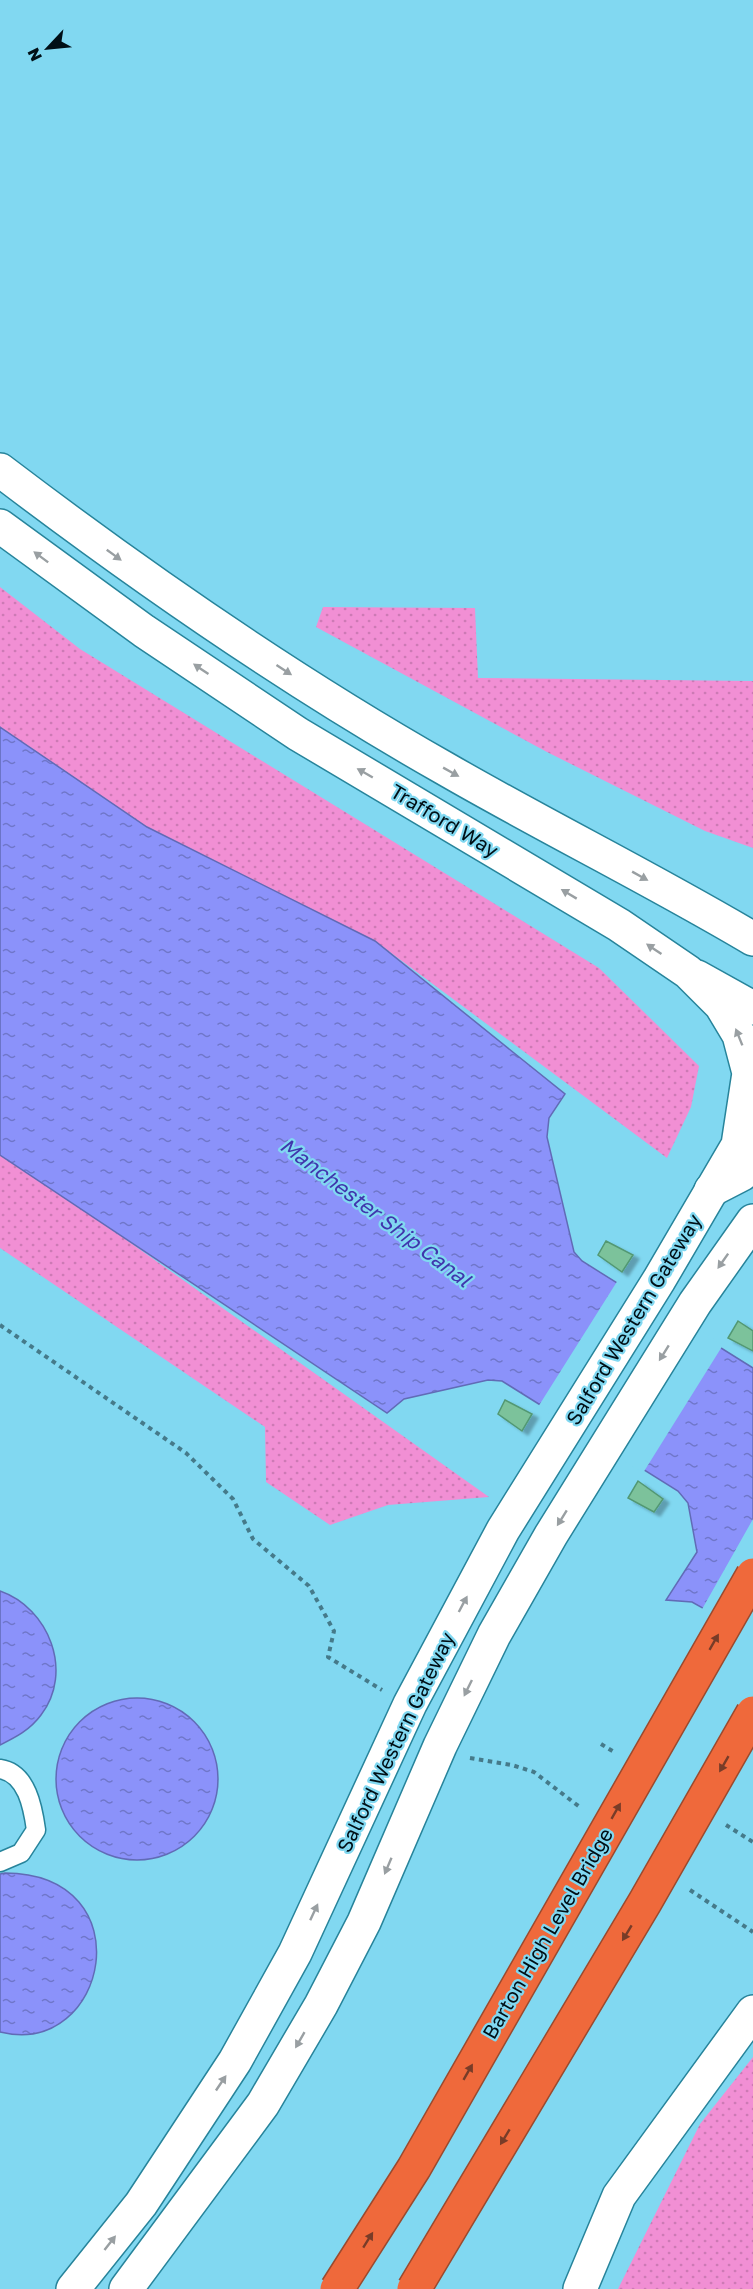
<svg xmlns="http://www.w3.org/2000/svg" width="753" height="2289" viewBox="0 0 753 2289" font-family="'Golos Text',sans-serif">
<defs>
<pattern id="grass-dots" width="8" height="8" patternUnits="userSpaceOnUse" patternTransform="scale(1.5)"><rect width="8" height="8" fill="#f18fd4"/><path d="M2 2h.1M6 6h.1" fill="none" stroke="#cd7ab5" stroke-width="1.8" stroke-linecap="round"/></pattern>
<pattern id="water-ripples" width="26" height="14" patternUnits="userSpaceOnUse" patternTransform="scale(1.5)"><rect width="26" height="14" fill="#8b92fa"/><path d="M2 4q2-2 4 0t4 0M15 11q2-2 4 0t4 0" fill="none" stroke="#6f76c9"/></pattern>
<filter id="shadow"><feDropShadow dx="6" dy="4" stdDeviation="1.5" flood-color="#0004"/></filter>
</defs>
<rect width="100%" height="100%" fill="#81d8f1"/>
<path fill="url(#grass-dots)" d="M0 587 80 649 599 968 699 1066 691 1107 667 1158 375 941 147 827 0 727Z
M323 607 475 608 478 678 753 681V848L705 831 547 752 316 627Z
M0 1155 104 1224 489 1497 388 1505 330 1525 266 1482 265 1427 0 1248Z
M753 2057V2289H618L700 2124Z"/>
<path fill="url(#water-ripples)" stroke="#616bb6" stroke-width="1.5" d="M0 727 147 827 375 941 565 1094 549 1118 547 1137 574 1252 582 1261 753 1368V1636L692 1602 666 1600 697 1552 688 1503 678 1491 502 1381 488 1380 404 1399 387 1413 0 1155Z
M0 1591C49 1608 74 1672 41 1715 30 1730 16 1737 0 1745Z
M56 1779a81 81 0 1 1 162 0a81 81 0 1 1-162 0Z
M5 1873C146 1874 108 2059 0 2032V1874Z"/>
<path fill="#81d8f1" d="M618 1280 723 1345 643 1473 538 1407Z
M753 1519V1639L701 1611Z"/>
<path fill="#7cc29b" stroke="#529873" stroke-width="1.5" filter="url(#shadow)" d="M606 1241 633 1255 622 1272 598 1255Z
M738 1321 753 1331V1351L728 1338Z
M505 1400 532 1414 522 1431 498 1414Z
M638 1481 663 1499 654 1512 628 1498Z"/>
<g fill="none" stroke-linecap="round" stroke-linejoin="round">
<g stroke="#27849b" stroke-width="21">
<path id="service" d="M0 1769C27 1773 33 1808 36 1830L21 1853 0 1862"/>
</g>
<g stroke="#27849b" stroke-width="36">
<path id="minor" d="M697 977 753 1008
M711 1190 742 1174 753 1158
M580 2289 619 2196 753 2012"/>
</g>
<g stroke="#27849b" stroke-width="36">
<path id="tertiary" d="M0 470C142 578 289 680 444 768 546 827 652 879 753 939
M0 526 144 631 298 734 619 925 688 972 721 1005 739 1035 749 1073 738 1145 659 1280 503 1530 410 1704 295 1953 235 2061 141 2204 73 2289
M126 2289 263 2104 321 2005 364 1922 440 1746 494 1635 551 1535 695 1303 753 1221"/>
</g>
<path stroke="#457a8a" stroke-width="4" stroke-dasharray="4.5 4.5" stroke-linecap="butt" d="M0 1325 186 1453 233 1499 253 1539 309 1586 334 1631 328 1657 382 1690
M601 1744 614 1752
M470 1758 512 1765 534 1772 581 1808
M726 1825 753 1842
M690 1890 753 1932"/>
<use href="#service" stroke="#fff" stroke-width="18"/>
<use href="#minor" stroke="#fff" stroke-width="33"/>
<use href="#tertiary" stroke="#fff" stroke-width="33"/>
<g stroke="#9b4a2e" stroke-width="36" stroke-linecap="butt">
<path id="motorway-bridge" d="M337 2289 414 2168 753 1575
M414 2289 645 1902 753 1713"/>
</g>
<use href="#motorway-bridge" stroke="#ef693b" stroke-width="33"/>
</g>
<defs><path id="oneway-solid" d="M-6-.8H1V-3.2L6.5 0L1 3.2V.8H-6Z" transform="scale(1.5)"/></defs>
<g fill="#999fa2">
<use href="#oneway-solid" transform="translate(114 555) rotate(36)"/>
<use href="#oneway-solid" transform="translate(41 557) rotate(-143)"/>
<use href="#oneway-solid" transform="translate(201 669) rotate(-146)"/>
<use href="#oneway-solid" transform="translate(284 670) rotate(33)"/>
<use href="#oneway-solid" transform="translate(451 772) rotate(29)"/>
<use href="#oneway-solid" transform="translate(365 773) rotate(-150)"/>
<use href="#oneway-solid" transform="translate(640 876) rotate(29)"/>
<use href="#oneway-solid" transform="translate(569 894) rotate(-149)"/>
<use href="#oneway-solid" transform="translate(654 949) rotate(-146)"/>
<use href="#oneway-solid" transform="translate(739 1037) rotate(-112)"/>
<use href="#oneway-solid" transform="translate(723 1261) rotate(125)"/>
<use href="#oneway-solid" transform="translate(664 1353) rotate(122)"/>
<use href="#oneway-solid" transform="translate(562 1518) rotate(122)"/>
<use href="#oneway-solid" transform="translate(463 1604) rotate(-62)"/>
<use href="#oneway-solid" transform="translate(468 1688) rotate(116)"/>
<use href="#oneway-solid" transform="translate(388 1866) rotate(113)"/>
<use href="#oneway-solid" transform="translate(314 1912) rotate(-65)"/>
<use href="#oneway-solid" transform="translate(300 2040) rotate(120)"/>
<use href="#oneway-solid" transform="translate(221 2083) rotate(-56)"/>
<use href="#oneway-solid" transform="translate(110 2243) rotate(-52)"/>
</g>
<g fill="#783c28">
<use href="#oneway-solid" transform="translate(714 1642) rotate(-60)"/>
<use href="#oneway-solid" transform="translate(724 1764) rotate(120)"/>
<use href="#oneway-solid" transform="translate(616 1811) rotate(-60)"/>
<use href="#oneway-solid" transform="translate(627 1933) rotate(121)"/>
<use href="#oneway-solid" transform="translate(468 2072) rotate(-60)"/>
<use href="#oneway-solid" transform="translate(505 2137) rotate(121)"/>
<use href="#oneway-solid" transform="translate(368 2240) rotate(-58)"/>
</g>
<g text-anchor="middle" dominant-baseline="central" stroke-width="4.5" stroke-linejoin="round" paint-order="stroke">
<g font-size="20" fill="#000f16" stroke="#81d8f1">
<text transform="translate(445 820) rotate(31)">Trafford Way</text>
<text transform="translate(633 1319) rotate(-59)">Salford Western Gateway</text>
<text transform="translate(395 1742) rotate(-64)">Salford Western Gateway</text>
<text transform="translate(547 1933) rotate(-60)">Barton High Level Bridge</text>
</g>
<g font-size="21" font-style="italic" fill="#4036ad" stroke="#81d8f1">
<text transform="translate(376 1212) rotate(37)">Manchester Ship Canal</text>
</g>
</g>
<g transform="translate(48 48) rotate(244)" stroke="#81d8f1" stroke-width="4.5" paint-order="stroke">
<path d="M0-4.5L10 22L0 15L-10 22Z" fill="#000f16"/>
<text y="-9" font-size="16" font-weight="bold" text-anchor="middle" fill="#000f16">N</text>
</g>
</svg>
